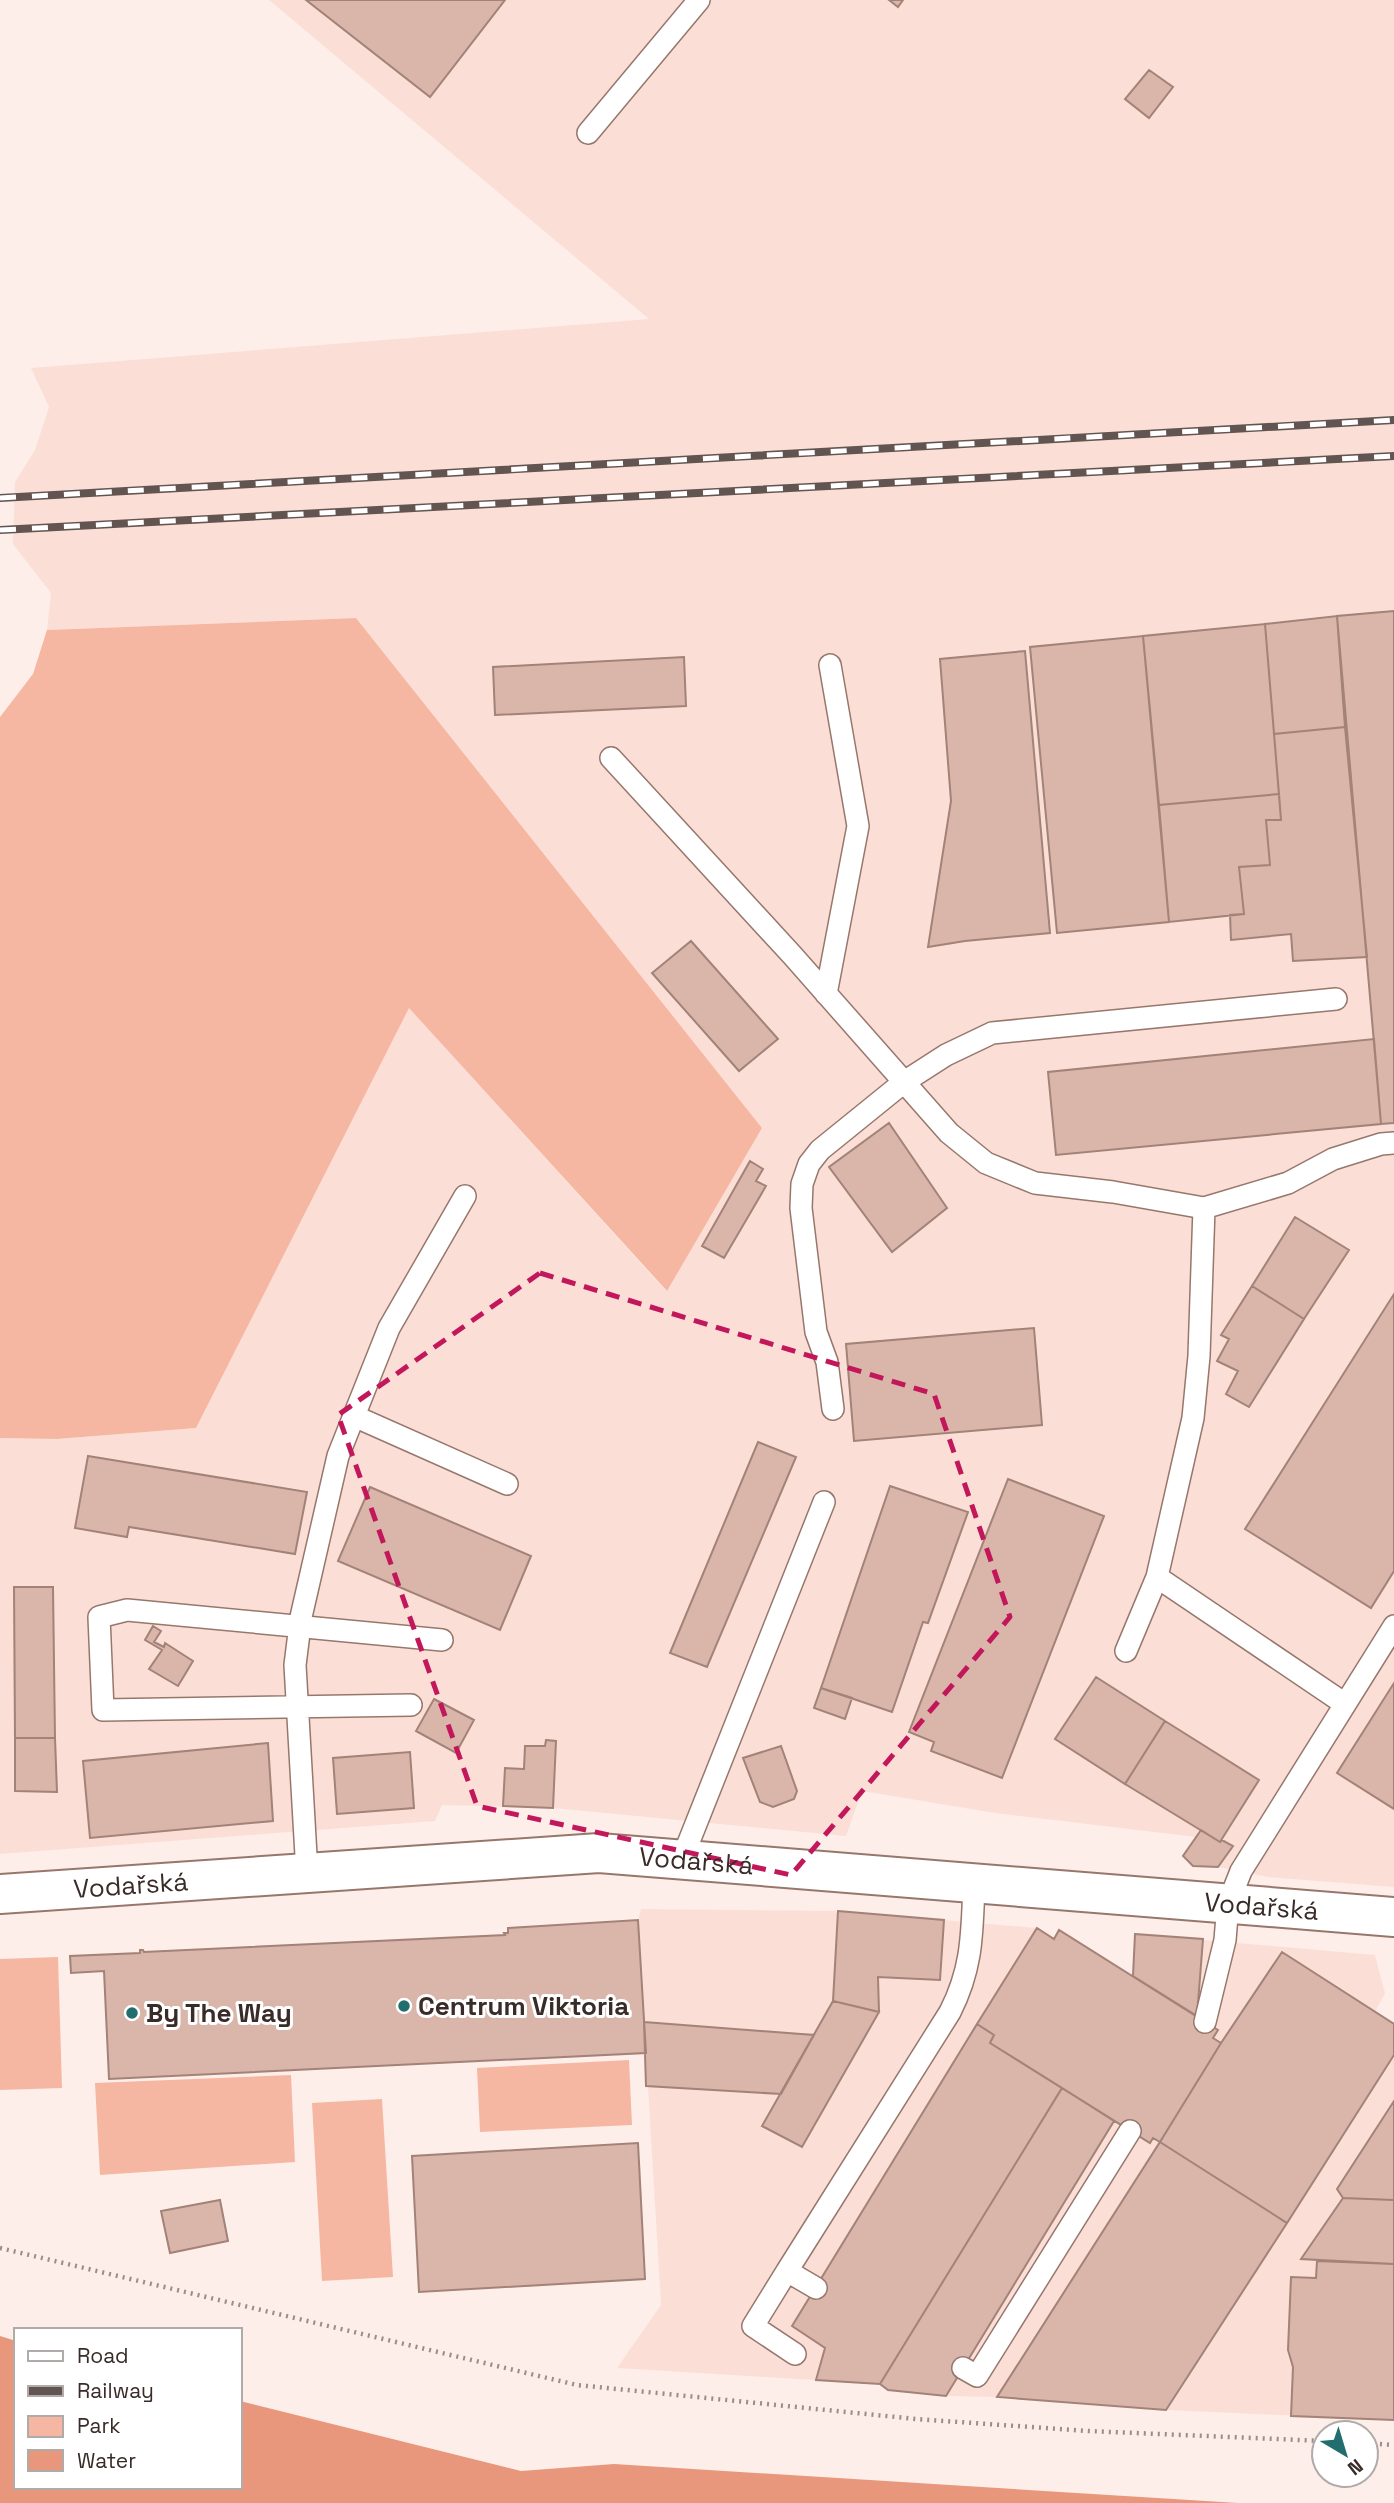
<svg xmlns="http://www.w3.org/2000/svg" width="1394" height="2503" viewBox="0 0 1394 2503" font-family="'Space Grotesk',sans-serif">
<rect width="100%" height="100%" fill="#fdeee9"/>
<path fill="#fbdfd7" d="M269 0H1394V1887L1268 1877 1218 1867 1193 1866 1183 1856 1196 1837 995 1813 862 1791 846 1836 553 1808 442 1805 435 1821 0 1854V1438L57 1439 196 1428 409 1007 666 1291 762 1128 356 618 47 630 51 593 13 544 15 482 35 450 49 407 31 368 649 319Z
M641 1909 838 1911 1037 1928 1054 1938 1059 1930 1132 1976 1135 1934 1375 1955 1385 1993 1375 2012 1394 2024V2420L1166 2410 997 2397 946 2396 888 2390 880 2384 617 2368 661 2305 638 1920Z"/>
<path fill="#f6b7a2" d="M356 618 762 1128 667 1291 409 1008 196 1428 57 1439 0 1438V717L33 674 47 630Z
M58 1957 62 2088 0 2090V1959Z
M629 2060 632 2125 480 2132 477 2068Z
M291 2075 295 2162 100 2175 95 2083Z
M382 2099 393 2277 322 2281 312 2103Z"/>
<path fill="#e8977d" d="M0 2336 16 2341V2487H240V2401L521 2471 614 2464 1238 2503H0Z"/>
<path fill="#d9b5aa" stroke="#a38277" stroke-width="2" d="M306 0H505L430 97Z
M889 0H903L898 7Z
M1149 70 1173 87 1149 118 1125 99Z
M1394 611V1123L1381 1124 1337 616Z
M1337 616 1345 727 1274 734 1265 624Z
M1265 624 1279 794 1159 805 1143 636Z
M1143 636 1169 922 1057 933 1030 647Z
M1025 651 1050 933 965 941 928 947 951 801 940 659Z
M684 657 686 706 495 715 493 667Z
M1345 727 1367 957 1293 961 1291 934 1231 940 1230 915 1244 914 1239 867 1270 865 1266 820H1281L1274 734Z
M1279 794 1281 820H1266L1270 865 1239 867 1244 914 1169 922 1159 805Z
M691 941 778 1039 739 1071 652 973Z
M1374 1039 1381 1124 1056 1155 1048 1072Z
M889 1123 947 1208 892 1252 829 1167Z
M750 1161 763 1169 756 1181 766 1186 724 1258 702 1246Z
M1295 1217 1349 1250 1304 1319 1252 1286Z
M1252 1286 1304 1319 1249 1407 1226 1394 1238 1371 1217 1361 1229 1339 1221 1335Z
M1394 1294V1571L1371 1608 1245 1529Z
M1034 1328 1042 1425 854 1441 846 1344Z
M758 1442 796 1457 707 1667 670 1653Z
M88 1456 307 1492 295 1554 129 1527 127 1537 75 1528Z
M1008 1479 1104 1516 1002 1778 931 1751 934 1742 909 1732Z
M890 1486 968 1512 928 1623 923 1622 892 1712 821 1688Z
M370 1487 531 1556 500 1630 338 1561Z
M14 1587H53L55 1738H15Z
M153 1626 161 1631 154 1642 164 1647 165 1643 193 1661 178 1686 149 1669 162 1650 145 1640Z
M1096 1677 1165 1721 1125 1784 1055 1739Z
M1394 1683V1809L1337 1773Z
M821 1688 852 1698 845 1719 814 1708Z
M434 1699 474 1720 456 1753 416 1731Z
M1165 1721 1259 1780 1220 1842 1125 1784Z
M15 1738H55L57 1792 15 1791Z
M546 1740 556 1741 553 1808 503 1806 505 1768 524 1769 525 1746H545Z
M268 1743 273 1821 90 1838 83 1761Z
M781 1746 797 1791 794 1799 773 1807 760 1802 743 1758Z
M410 1752 414 1808 337 1814 333 1758Z
M1201 1830 1220 1842 1222 1840 1233 1846 1218 1867 1193 1866 1183 1856Z
M838 1911 944 1920 940 1980 878 1977 879 2012 833 2001Z
M638 1920 646 2053 109 2079 104 1971 71 1973 70 1956 140 1953V1950H143L144 1952 505 1935 504 1933H508V1928Z
M1037 1928 1054 1939 1059 1930 1218 2030 1213 2038 1221 2043 1160 2142 1153 2138 1150 2143 990 2043 994 2035 977 2024Z
M1135 1934 1203 1939 1197 2016 1133 1976Z
M1282 1952 1394 2024V2055L1287 2223 1160 2142 1221 2043Z
M833 2001 879 2012 802 2147 762 2126Z
M644 2022 814 2035 781 2094 646 2086Z
M977 2024 994 2035 990 2043 1062 2088 880 2384 816 2380 825 2348 792 2326Z
M1062 2088 1114 2121 946 2396 888 2390 880 2384Z
M1394 2101V2200L1343 2198 1337 2189Z
M1160 2142 1287 2223 1166 2410 997 2397Z
M638 2143 645 2279 419 2292 412 2156Z
M1343 2198 1394 2200V2264L1301 2259Z
M220 2200 228 2241 170 2253 161 2211Z
M1317 2261 1394 2264V2420L1291 2416 1293 2367 1288 2350 1291 2277 1316 2278Z"/>
<g fill="none" stroke-linecap="round" stroke-linejoin="round">
<g stroke="#97776c" stroke-width="24">
<path id="lane" d="M588 133 699 0
M611 758 793 956 949 1133 986 1163 1035 1183 1113 1192 1204 1208 1288 1183 1333 1159 1381 1144 1394 1143
M826 994 858 826 830 665
M833 1409 827 1362 816 1332 801 1208 802 1184 809 1164 820 1150 904 1082 946 1055 992 1033 1336 999
M354 1416 507 1484
M1157 1577 1345 1704
M1126 1651 1157 1577 1193 1418 1199 1356 1204 1208
M411 1705 103 1710 99 1617 127 1610 442 1640
M682 1859 824 1502
M307 1873 295 1665 301 1617 338 1456 389 1328 465 1196
M1205 2022 1225 1940 1228 1904 1241 1871 1394 1626
M787 2271 753 2326 795 2354
M816 2288 787 2271 950 2012C973 1967 972 1932 974 1883
M963 2368 977 2376 1130 2131"/>
</g>
<g stroke="#97776c" stroke-width="42">
<g id="street">
<path id="s1" d="M0 1894 599 1853 1394 1917"/>
</g>
</g>
<path stroke="#9b8c88" stroke-width="4.5" stroke-dasharray="2 5" stroke-linecap="butt" d="M0 2248 577 2385 916 2419 1088 2431 1324 2441
M1366 2443 1394 2445"/>
<use href="#lane" stroke="#fff" stroke-width="21"/>
<use href="#street" stroke="#fff" stroke-width="38"/>
<g stroke="#625450" stroke-width="8">
<path id="rail" d="M0 498 1394 420
M0 530 1394 456"/>
</g>
<use href="#rail" stroke="#fff" stroke-width="5" stroke-dasharray="16" stroke-linecap="butt"/>
</g>
<path fill="none" stroke="#c2185b" stroke-width="5" stroke-dasharray="14 9" stroke-linejoin="round" d="M540 1273 934 1394 1010 1617 791 1875 477 1806 338 1415Z"/>
<g fill="#226d6d" stroke="#fff" stroke-width="2.5">
<circle cx="404" cy="2006" r="7"/>
<circle cx="132" cy="2013" r="7"/>
</g>
<g text-anchor="middle" dominant-baseline="central" stroke-width="6" stroke-linejoin="round" paint-order="stroke">
<g font-size="26" fill="#392b27" stroke="#fff">
<text stroke="none"><textPath href="#s1" startOffset="698">Vodařská</textPath></text>
<text stroke="none"><textPath href="#s1" startOffset="131">Vodařská</textPath></text>
<text stroke="none"><textPath href="#s1" startOffset="1265">Vodařská</textPath></text>
</g>
<g font-size="26" font-weight="bold" fill="#392b27" stroke="#fff" text-anchor="start">
<text x="418" y="2006">Centrum Viktoria</text>
<text x="146" y="2013">By The Way</text>
</g>
</g>
<rect x="14" y="2328" width="228" height="161" fill="#ffffff" stroke="#b0aaa9" stroke-width="2"/>
<rect x="28" y="2351" width="35" height="10" fill="#ffffff" stroke="#b0aaa9" stroke-width="2"/>
<text x="77" y="2363" font-size="21" fill="#392b27">Road</text>
<rect x="28" y="2386" width="35" height="10" fill="#625450" stroke="#b0aaa9" stroke-width="2"/>
<text x="77" y="2398" font-size="21" fill="#392b27">Railway</text>
<rect x="28" y="2416" width="35" height="21" fill="#f6b7a2" stroke="#b0aaa9" stroke-width="2"/>
<text x="77" y="2433" font-size="21" fill="#392b27">Park</text>
<rect x="28" y="2450" width="35" height="21" fill="#e8977d" stroke="#b0aaa9" stroke-width="2"/>
<text x="77" y="2468" font-size="21" fill="#392b27">Water</text>
<g transform="translate(1345 2454) rotate(142)"><circle r="33" fill="#ffffff" stroke="#b0aaa9" stroke-width="2"/>
<path d="M0-5L12 26L0 18L-12 26Z" fill="#226d6d"/>
<text y="-10" font-size="19" font-weight="bold" text-anchor="middle" fill="#392b27">N</text>
</g>
</svg>
